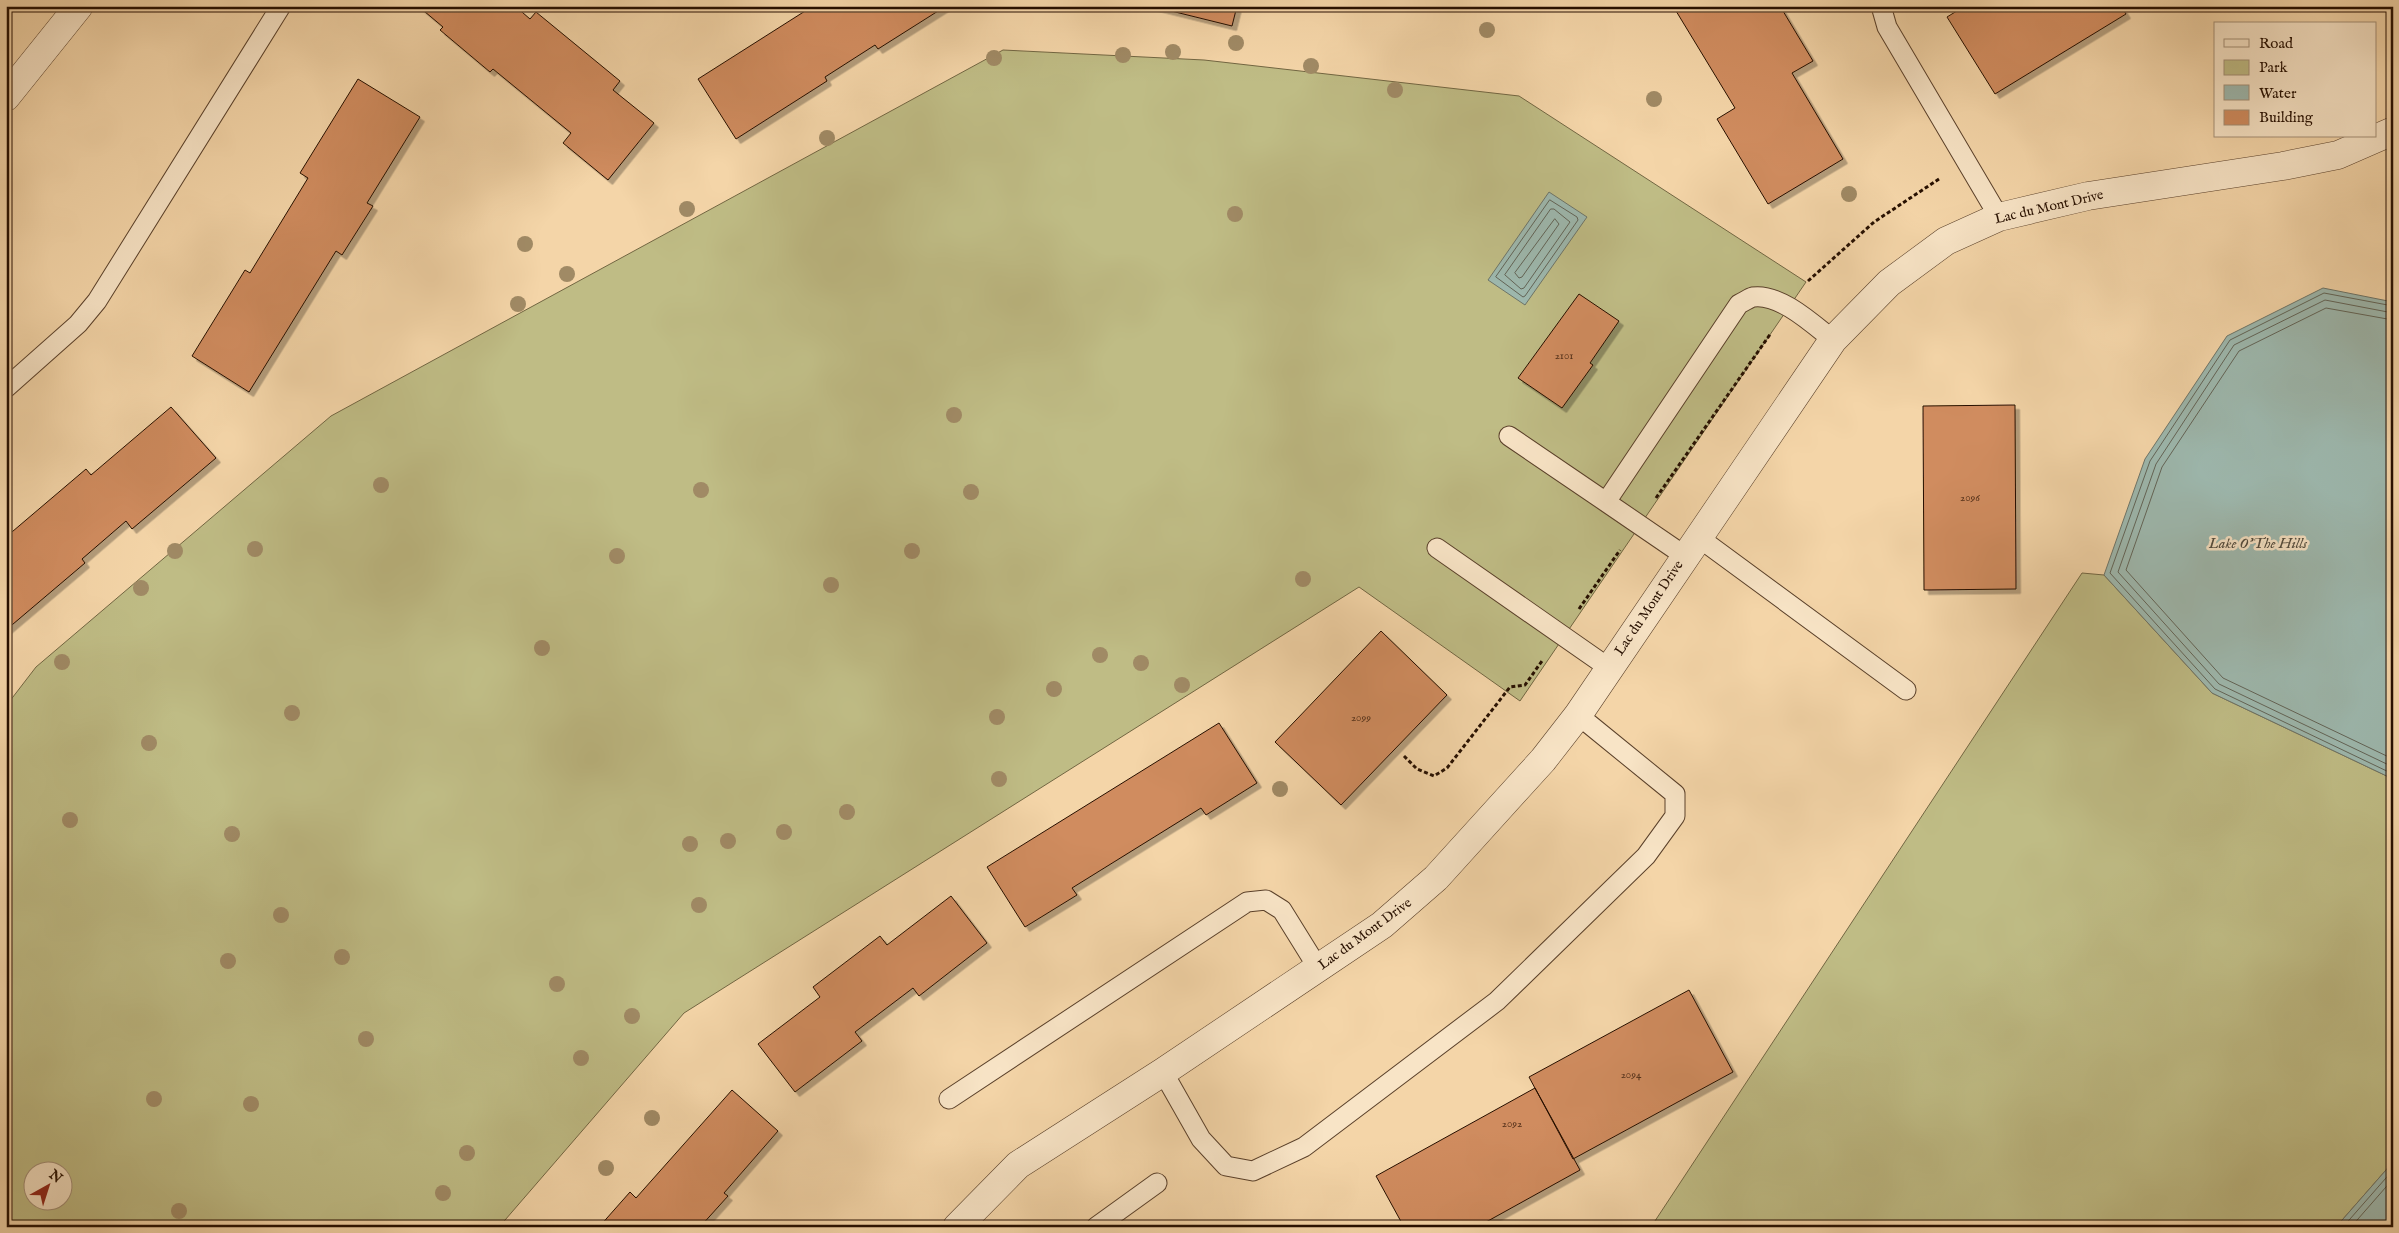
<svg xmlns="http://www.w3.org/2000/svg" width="2399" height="1233" viewBox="0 0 2399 1233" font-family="'IM FELL English',serif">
<defs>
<filter id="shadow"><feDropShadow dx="4.5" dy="4.5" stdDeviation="0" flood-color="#0004"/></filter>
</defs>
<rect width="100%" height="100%" fill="#f4d5a8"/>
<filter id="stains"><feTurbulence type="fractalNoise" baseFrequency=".004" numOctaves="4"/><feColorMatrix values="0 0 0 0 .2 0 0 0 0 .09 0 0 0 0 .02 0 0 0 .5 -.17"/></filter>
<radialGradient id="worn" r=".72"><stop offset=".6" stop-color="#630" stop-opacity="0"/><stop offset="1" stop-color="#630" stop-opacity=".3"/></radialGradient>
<path fill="#bfbc85" stroke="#726642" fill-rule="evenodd" d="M1003 50 1204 60 1519 96 1806 282 1520 701 1359 587 684 1013 499 1227H6V706L36 667 331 416ZM32 1170H62V1200H32Z
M2082 573 2104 575 2212 693 2393 779V1162L2336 1227H1651Z"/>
<path fill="#9db8ae" stroke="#6d7468" d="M1549 192 1587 217 1525 305 1488 280Z
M2323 288 2393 302V779L2212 693 2104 575 2145 459 2227 336Z
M2393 1162V1227H2336Z"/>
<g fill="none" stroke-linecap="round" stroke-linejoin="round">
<path stroke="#626457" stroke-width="1" d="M1550 200 1577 217 1578 220 1525 296 1523 297 1496 277Z
M1551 209H1554L1570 222 1524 288 1521 289 1505 275Z
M1555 219 1559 224 1522 277 1519 278 1515 273Z
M2393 306 2324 293 2230 340 2150 461 2110 573 2215 689 2393 774
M2393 313 2325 300 2234 345 2156 464 2118 572 2219 684 2393 767
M2393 320 2326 308 2239 351 2162 467 2126 570 2223 678 2393 759
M2343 1227 2393 1170
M2351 1227 2393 1179"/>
</g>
<path fill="#d08c5f" stroke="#260f00" filter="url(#shadow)" d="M418 6H515L530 19 536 12 620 81 613 90 654 123 608 180 563 143 571 133 493 69 490 72 440 30 443 27Z
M813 6H946L878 49 875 45 825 77 827 81 736 139 698 79Z
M1151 6H1237L1232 26Z
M1673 6H1780L1813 61 1792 73 1843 159 1768 204 1717 119 1735 108Z
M1965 6H2121L2126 14 1995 94 1947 17Z
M358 79 420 117 367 203 373 206 342 255 336 251 249 392 192 356 245 270 250 273 308 178 300 173Z
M1579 294 1619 321 1590 363 1593 365 1562 408 1518 378Z
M2015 405 2016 589 1924 590 1923 406Z
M171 407 216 458 132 529 126 521 82 559 85 563 6 630V537L86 469 91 475Z
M1381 631 1447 695 1341 805 1275 742Z
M1219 723 1257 783 1206 815 1201 808 1072 888 1077 895 1025 927 987 867Z
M951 896 987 943 919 996 913 988 855 1032 862 1041 795 1092 758 1044 820 997 813 987 880 936 887 945Z
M1689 990 1733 1072 1573 1159 1529 1077Z
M1535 1088 1580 1170 1477 1227H1404L1376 1176Z
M732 1090 778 1131 724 1193 728 1196 700 1227H599L630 1192 636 1198Z"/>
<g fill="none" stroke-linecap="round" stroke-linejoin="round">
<g stroke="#5a402a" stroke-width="21">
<path id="service" d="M1881 6 1887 27 1999 217
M6 388 78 324 97 301 281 6
M1509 436 1606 502
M1698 537 1906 690
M1437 548 1609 668
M1685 556 1606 502 1739 304C1744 302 1749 298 1753 297 1780 293 1814 325 1833 340
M1163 1072 1201 1139 1226 1166 1253 1171 1304 1147 1497 1001 1646 856 1675 816V794L1578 715
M949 1099 1247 902 1266 900 1282 910 1318 968
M1096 1227 1157 1183"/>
</g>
<g stroke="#5a402a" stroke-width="29">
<path id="minor" d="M957 1227 1018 1165 1163 1072 1382 925 1436 878 1543 760 1578 715 1833 340 1889 283 1946 241 1999 217 2088 196 2283 166 2338 155 2393 131"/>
</g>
<g stroke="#5a402a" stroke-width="29">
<path id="tertiary" d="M6 97 79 6"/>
</g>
<path stroke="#260f00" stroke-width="3" stroke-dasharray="4 2.5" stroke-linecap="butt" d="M1808 281 1874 222 1939 179
M1656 498 1771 333
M1579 609 1620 550
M1404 756 1417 769 1434 776 1447 768 1510 687 1525 685 1542 661"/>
<use href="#service" stroke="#f8e4c6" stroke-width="19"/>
<use href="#minor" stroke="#f8e4c6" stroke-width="28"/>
<use href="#tertiary" stroke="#f8e4c6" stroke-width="28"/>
</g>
<g fill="#a08a65">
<circle cx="1487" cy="30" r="8"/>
<circle cx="1236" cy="43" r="8"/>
<circle cx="1173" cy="52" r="8"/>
<circle cx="1123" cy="55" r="8"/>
<circle cx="994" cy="58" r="8"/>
<circle cx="1311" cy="66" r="8"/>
<circle cx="1395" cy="90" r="8"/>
<circle cx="1654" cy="99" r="8"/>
<circle cx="827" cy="138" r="8"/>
<circle cx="1849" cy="194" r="8"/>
<circle cx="687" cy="209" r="8"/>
<circle cx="1235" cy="214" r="8"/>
<circle cx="525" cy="244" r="8"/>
<circle cx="567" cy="274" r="8"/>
<circle cx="518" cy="304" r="8"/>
<circle cx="954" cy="415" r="8"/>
<circle cx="381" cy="485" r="8"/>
<circle cx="701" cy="490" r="8"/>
<circle cx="971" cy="492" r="8"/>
<circle cx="255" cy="549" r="8"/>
<circle cx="175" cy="551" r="8"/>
<circle cx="912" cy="551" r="8"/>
<circle cx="617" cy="556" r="8"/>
<circle cx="1303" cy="579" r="8"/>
<circle cx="831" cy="585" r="8"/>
<circle cx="141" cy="588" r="8"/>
<circle cx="542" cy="648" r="8"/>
<circle cx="1100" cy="655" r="8"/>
<circle cx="62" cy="662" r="8"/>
<circle cx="1141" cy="663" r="8"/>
<circle cx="1182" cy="685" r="8"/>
<circle cx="1054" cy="689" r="8"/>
<circle cx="292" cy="713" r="8"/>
<circle cx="997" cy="717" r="8"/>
<circle cx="149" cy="743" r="8"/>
<circle cx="999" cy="779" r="8"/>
<circle cx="1280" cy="789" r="8"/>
<circle cx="847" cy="812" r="8"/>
<circle cx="70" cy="820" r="8"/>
<circle cx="784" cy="832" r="8"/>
<circle cx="232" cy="834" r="8"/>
<circle cx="728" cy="841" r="8"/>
<circle cx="690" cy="844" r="8"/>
<circle cx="699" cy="905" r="8"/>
<circle cx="281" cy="915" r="8"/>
<circle cx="342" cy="957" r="8"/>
<circle cx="228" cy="961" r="8"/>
<circle cx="557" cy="984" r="8"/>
<circle cx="632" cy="1016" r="8"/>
<circle cx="366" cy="1039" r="8"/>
<circle cx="581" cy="1058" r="8"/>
<circle cx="154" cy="1099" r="8"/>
<circle cx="251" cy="1104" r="8"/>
<circle cx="652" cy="1118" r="8"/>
<circle cx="467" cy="1153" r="8"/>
<circle cx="606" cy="1168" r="8"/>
<circle cx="443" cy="1193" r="8"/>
<circle cx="179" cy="1211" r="8"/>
</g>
<g text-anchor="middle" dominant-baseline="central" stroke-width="5" stroke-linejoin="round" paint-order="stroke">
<g font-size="11" fill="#502e18">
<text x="1564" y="356">2101</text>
<text x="1970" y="498">2096</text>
<text x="1361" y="718">2099</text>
<text x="1631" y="1075">2094</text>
<text x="1512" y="1124">2092</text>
</g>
<g font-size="14" fill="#260f00" stroke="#f8e4c6">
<text transform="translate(2049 207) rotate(-13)">Lac du Mont Drive</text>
<text transform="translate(1649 608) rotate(-56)">Lac du Mont Drive</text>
<text transform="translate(1365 934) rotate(-36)">Lac du Mont Drive</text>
</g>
<g font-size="15" font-style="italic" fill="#504a3d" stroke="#f8e4c6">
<text x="2258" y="543">Lake O'The Hills</text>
</g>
</g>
<rect width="2399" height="1233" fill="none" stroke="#f4d5a8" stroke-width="25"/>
<rect x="8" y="8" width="2384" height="1218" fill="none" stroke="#260f00" stroke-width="2.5"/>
<rect x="12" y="12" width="2374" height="1208" fill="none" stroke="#260f00"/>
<rect x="2214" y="22" width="162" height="115" fill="#f8e4c6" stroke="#a48f77"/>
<rect x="2224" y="39" width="25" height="8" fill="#f8e4c6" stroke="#a48f77"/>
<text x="2259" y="48" font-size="15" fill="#260f00">Road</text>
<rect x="2224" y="60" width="25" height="15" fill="#bfbc85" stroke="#a48f77"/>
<text x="2259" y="72" font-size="15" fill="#260f00">Park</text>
<rect x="2224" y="85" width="25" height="15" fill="#9db8ae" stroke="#a48f77"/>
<text x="2259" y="98" font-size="15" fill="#260f00">Water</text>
<rect x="2224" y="110" width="25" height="15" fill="#d08c5f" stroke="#a48f77"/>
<text x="2259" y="122" font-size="15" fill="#260f00">Building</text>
<g transform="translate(48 1186) rotate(39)"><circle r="24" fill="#f8e4c6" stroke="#a48f77"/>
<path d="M0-4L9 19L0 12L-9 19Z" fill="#8f2418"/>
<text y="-8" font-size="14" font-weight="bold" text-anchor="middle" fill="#260f00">N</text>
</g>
<rect width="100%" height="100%" filter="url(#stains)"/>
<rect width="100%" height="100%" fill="url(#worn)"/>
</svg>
